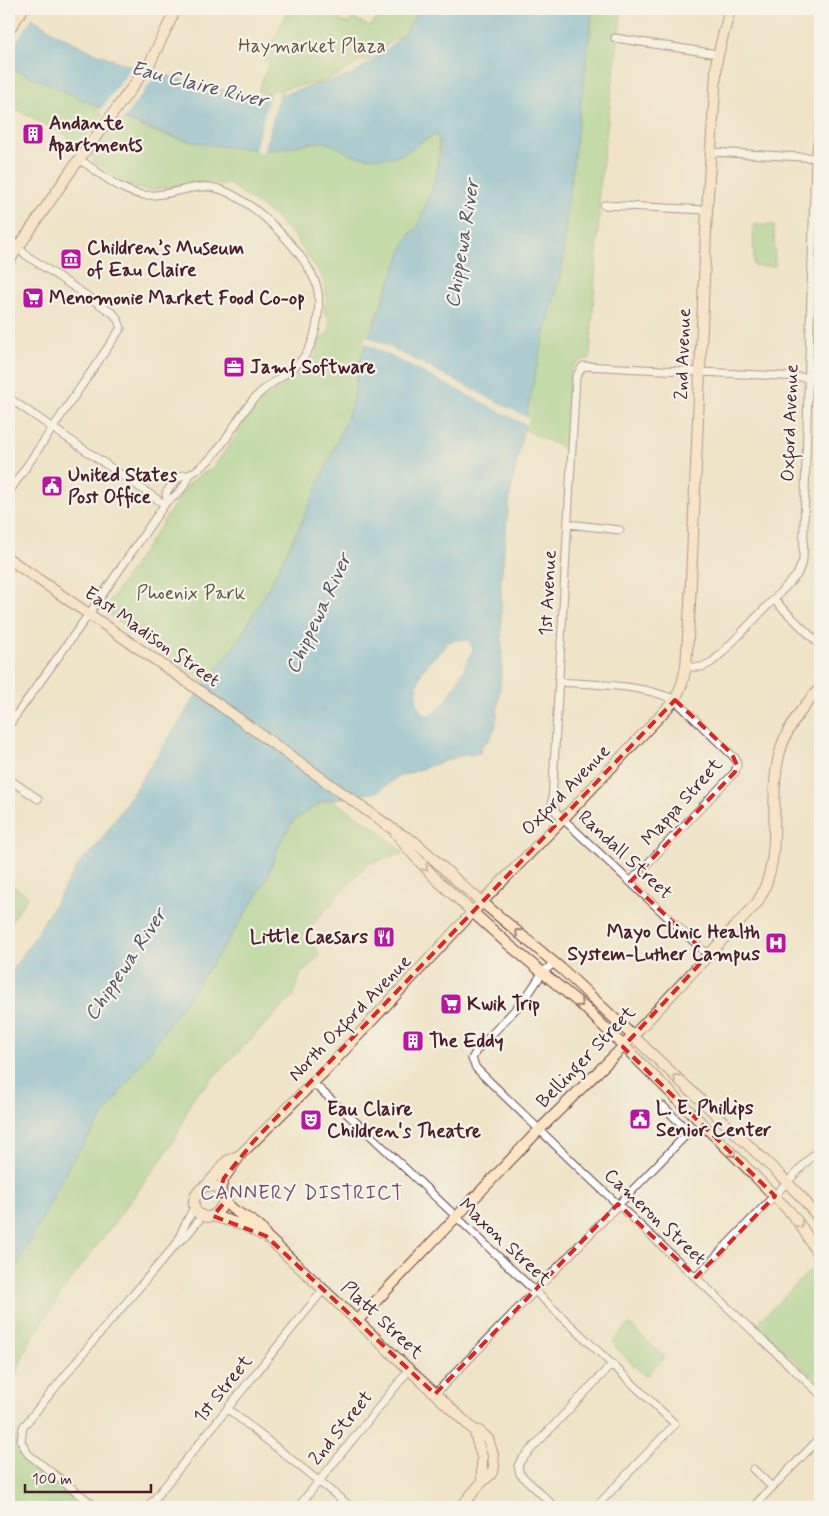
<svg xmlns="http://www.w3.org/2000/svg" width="829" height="1516" viewBox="0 0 829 1516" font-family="Mynerve,sans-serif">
<rect width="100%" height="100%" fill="#f7f3e8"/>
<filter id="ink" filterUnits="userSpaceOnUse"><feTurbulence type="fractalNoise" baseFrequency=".02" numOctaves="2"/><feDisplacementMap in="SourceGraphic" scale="10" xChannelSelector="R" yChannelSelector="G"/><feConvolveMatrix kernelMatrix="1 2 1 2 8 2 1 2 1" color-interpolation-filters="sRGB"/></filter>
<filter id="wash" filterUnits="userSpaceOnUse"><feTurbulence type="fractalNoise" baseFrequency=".0096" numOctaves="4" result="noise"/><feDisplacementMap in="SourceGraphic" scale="20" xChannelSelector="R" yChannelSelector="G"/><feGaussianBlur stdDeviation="1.12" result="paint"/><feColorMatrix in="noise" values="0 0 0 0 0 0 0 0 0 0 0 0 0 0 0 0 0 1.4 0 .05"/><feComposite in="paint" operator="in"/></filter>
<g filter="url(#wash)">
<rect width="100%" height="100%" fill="#efe4c8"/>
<path fill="#91ce83" stroke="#6e7657" d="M286 9H332L342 22 349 23 353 18 369 26 387 9H418L414 18 403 35 387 44 383 50 364 62 362 60 340 74 319 83 285 88C277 96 267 94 258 91L270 61 264 59 287 12Z
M593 9H622L599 193V219L590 359C579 359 573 364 570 374L565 449 523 429 539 355 562 268 567 209Z
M9 68 39 79 101 108 98 112 103 114 97 121 110 130 118 120 122 122 124 119 152 131 183 140 219 146 265 150 280 149 322 141 331 143 350 154 365 157 398 156 433 135H437L439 138 436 179 417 229 411 232 400 255 358 366 354 395 349 414 313 499 264 596 235 645 206 684 112 616 109 613 106 607 188 485 198 476 212 469 243 426C247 400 302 382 316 356 318 350 317 346 319 340 331 334 334 322 324 312L325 305 327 301 325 285 322 276 290 231 281 225 276 217 229 184 223 185 207 182 151 190 139 189 131 186 94 162 92 156 107 135 94 126 77 149 65 134 9 106Z
M753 225H774L775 266H754Z
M332 800 377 829 403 853 367 864 306 932 320 956 300 976 294 995 192 1099 177 1135 161 1160 62 1292 28 1344 9 1392V1282L71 1162 228 941 266 881 280 843 293 821 323 801Z
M9 883 28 896 9 925Z
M816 1264 820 1272V1383L756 1325Z
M629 1324 665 1358 648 1375H644L617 1349 613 1341Z
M9 1432 14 1436 17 1448 28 1463 83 1507H9Z"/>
<path fill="#5eb0d9" stroke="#546882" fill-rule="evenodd" d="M9 9H18L55 33 93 52 136 68 235 93 257 96 287 93 352 75 385 51 403 35 414 18 418 9H593L567 209 562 268 539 355 511 490 506 528 501 582 502 668 496 726 489 740 482 745 480 753 460 756 398 777 377 792 323 801 293 821 280 843 266 881 228 941 71 1162 9 1282V975L34 938 78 865 100 842 181 720 192 701 235 645 264 596 299 529 349 414 354 395 358 366 400 255 411 232 417 229C424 207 448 157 437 135 422 137 411 153 397 156 385 159 359 158 348 153 340 149 333 143 324 142 310 140 293 148 279 149 263 151 235 148 218 146 143 137 79 93 9 68ZM463 639 470 642 473 649C468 660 436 737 419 709 415 702 417 686 419 679 424 663 440 656 447 642Z"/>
<path fill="#efe4c8" d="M9 9H22L33 16 9 52Z
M134 64 159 71 122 121 100 110Z
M280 91 263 153 255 151 270 92Z
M367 336 528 418 527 425 364 342Z"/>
</g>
<g filter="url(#ink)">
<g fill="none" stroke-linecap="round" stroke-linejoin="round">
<g stroke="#633d43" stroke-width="9">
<path id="street" d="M615 38 717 54
M711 152 820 158
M79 159C97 171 122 193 144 195 169 198 194 181 219 189 253 200 301 248 315 281 323 300 317 337 306 354 293 374 267 382 252 401 237 419 226 442 210 459 204 465 197 470 189 475H183L173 483 166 493 167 501
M604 205 707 210
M9 238 26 255 114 314 118 320 121 328 9 492
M9 398 164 504
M568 524 620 530
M774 600 820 645
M686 667H702L712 662 722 653 797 575 803 560 815 158 820 123
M559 682C595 685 643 684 675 700L736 759 737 765 735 772 630 882
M9 725 89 614 167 501C176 497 187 485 189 475
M9 779 38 799
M708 955 563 819 556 812 552 802 576 377 583 366 820 378
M554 963 543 972 525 999 476 1051 472 1059 476 1068 484 1076 580 1169 820 1394
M313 1083 369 1134 675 1424 596 1507
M178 1242C179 1234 190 1216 194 1207
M696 1277 820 1148
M435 1394 686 1135 687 1130 663 1106
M228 1409 351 1507
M753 1469 772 1487
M96 1507 28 1454 21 1441 23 1427 95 1339 178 1242C186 1239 196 1223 202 1216
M148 1507 323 1290
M298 1507 409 1370
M555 1507 520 1474 518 1466 521 1460 612 1364
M753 1507 820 1438"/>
</g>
<g stroke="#633d43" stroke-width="12">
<path id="secondary" d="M9 30 23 9
M9 261 72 169 150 63 176 9
M9 559 183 679 394 830 415 842 464 887 563 970 780 1175 804 1200 820 1220
M396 833 408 849 437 880 508 944 584 1007 745 1166 791 1213 803 1229 820 1258
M207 1185 217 1187C228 1197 223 1213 209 1217 188 1216 190 1193 207 1185Z
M207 1185 227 1161 240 1155
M220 1190 224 1178 241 1154 325 1071 482 902 563 819 675 700 682 684 686 667 690 604 707 210 717 59 730 9
M224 1199C233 1216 258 1218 266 1236L474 1430 479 1431 488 1439 493 1455 494 1467 491 1474 482 1482 461 1507
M213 1216 243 1225 262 1235
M357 1321 539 1130 617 1053 757 903C788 852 764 798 782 745 790 723 804 706 820 688
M474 1430 482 1457V1482"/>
</g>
<use href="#street" stroke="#fff" stroke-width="7"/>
<use href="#secondary" stroke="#fde5c5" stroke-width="10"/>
</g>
<defs><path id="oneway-chevron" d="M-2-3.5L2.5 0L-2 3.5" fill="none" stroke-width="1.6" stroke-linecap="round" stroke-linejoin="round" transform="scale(1.25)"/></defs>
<g stroke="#a48278">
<use href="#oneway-chevron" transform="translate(425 868) rotate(46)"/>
<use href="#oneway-chevron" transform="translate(518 932) rotate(-141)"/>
<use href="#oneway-chevron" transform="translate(580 1004) rotate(41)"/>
<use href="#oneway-chevron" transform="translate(676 1077) rotate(-137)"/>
<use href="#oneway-chevron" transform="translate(733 1154) rotate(45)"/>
<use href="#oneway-chevron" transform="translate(800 1225) rotate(53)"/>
</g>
</g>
<path d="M0 0H829V1516H0ZM675 700 732 754 737 765 735 772 630 882 708 955 623 1047 775 1196 696 1277 618 1204 435 1394 266 1236 213 1216 223 1204 220 1190 224 1178 254 1141Z" fill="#efe4c8" fill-opacity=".55" fill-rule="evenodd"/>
<path fill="none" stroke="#d62828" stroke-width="4" stroke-dasharray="10 6" stroke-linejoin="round" d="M675 700 732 754 737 765 735 772 630 882 708 955 623 1047 775 1196 696 1277 618 1204 435 1394 266 1236 213 1216 223 1204 220 1190 224 1178 254 1141Z"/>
<defs>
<g id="building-square" transform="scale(1.125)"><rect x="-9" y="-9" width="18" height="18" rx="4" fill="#b5179e" stroke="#f7f3e8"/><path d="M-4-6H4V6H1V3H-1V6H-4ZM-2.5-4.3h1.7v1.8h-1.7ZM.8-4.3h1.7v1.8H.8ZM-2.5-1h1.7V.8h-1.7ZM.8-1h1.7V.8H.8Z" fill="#fff"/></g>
<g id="museum-square" transform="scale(1.125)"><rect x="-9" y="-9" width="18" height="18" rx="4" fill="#b5179e" stroke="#f7f3e8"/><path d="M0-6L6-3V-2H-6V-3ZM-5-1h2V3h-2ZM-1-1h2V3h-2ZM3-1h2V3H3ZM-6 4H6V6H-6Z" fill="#fff"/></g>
<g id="supermarket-square" transform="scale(1.125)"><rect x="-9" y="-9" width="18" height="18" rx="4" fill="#b5179e" stroke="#f7f3e8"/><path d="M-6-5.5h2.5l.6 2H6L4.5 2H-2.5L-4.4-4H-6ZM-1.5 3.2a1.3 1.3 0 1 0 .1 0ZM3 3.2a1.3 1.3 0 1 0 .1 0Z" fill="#fff"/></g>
<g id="office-square" transform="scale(1.125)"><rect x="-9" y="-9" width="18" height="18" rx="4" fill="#b5179e" stroke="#f7f3e8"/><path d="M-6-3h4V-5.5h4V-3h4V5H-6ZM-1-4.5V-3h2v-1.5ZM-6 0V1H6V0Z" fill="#fff"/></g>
<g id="civic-square" transform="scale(1.125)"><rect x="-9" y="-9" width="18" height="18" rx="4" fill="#b5179e" stroke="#f7f3e8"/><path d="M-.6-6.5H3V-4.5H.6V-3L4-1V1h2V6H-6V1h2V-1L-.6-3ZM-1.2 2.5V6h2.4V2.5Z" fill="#fff"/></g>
<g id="restaurant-square" transform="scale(1.125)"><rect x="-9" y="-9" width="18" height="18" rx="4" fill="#b5179e" stroke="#f7f3e8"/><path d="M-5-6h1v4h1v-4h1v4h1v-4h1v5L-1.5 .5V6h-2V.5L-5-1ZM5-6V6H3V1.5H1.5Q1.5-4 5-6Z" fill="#fff"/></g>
<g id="hospital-square" transform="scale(1.125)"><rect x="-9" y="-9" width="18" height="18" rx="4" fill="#b5179e" stroke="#f7f3e8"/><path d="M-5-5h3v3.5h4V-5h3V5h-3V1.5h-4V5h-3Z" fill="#fff"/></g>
<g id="theatre-square" transform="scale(1.125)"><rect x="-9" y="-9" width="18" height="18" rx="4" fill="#b5179e" stroke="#f7f3e8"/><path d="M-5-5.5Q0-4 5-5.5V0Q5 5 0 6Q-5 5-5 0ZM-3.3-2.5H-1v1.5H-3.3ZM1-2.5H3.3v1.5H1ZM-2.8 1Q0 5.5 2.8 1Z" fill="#fff"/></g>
</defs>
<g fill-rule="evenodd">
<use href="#building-square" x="33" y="134"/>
<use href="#museum-square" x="71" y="259"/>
<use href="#supermarket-square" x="33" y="298"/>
<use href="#office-square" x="234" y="367"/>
<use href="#civic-square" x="52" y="486"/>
<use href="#restaurant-square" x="384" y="937"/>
<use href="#hospital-square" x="776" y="943"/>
<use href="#supermarket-square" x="451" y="1004"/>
<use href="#building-square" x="413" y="1041"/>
<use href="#civic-square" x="640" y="1119"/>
<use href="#theatre-square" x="311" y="1120"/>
</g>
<g text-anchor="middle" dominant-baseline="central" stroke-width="4.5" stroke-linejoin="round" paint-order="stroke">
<g font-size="19" fill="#5f5445" stroke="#f7f3e8">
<text x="312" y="46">Haymarket Plaza</text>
<text x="191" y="593">Phoenix Park</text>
</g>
<g font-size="19" font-weight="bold" fill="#4a1f2b" stroke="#f7f3e8" text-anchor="start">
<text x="49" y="123">Andante<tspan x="49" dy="22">Apartments</tspan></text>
<text x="87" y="248">Children’s Museum<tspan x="87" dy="22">of Eau Claire</tspan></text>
<text x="49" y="298">Menomonie Market Food Co-op</text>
<text x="250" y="367">Jamf Software</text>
<text x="68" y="475">United States<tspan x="68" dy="22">Post Office</tspan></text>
<text x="760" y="932" text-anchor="end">Mayo Clinic Health<tspan x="760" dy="22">System-Luther Campus</tspan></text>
<text x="368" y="937" text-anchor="end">Little Caesars</text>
<text x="467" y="1004">Kwik Trip</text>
<text x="429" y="1041">The Eddy</text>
<text x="656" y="1108">L. E. Phillips<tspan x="656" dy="22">Senior Center</tspan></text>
<text x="327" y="1109">Eau Claire<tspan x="327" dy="22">Children's Theatre</tspan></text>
</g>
<g font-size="19" fill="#4a1f2b" stroke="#f7f3e8">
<text transform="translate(683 354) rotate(-88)">2nd Avenue</text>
<text transform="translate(790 423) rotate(-88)">Oxford Avenue</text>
<text transform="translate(548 593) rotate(-87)">1st Avenue</text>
<text transform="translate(152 637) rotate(35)">East Madison Street</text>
<text transform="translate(566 790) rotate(-46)">Oxford Avenue</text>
<text transform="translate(682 802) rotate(-48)">Mappa Street</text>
<text transform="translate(625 855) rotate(43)">Randall Street</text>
<text transform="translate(350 1018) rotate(-46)">North Oxford Avenue</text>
<text transform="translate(586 1057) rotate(-46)">Bellinger Street</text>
<text transform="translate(655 1217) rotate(43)">Cameron Street</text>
<text transform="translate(505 1242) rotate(43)">Maxon Street</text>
<text transform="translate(382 1320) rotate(43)">Platt Street</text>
<text transform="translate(223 1389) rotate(-51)">1st Street</text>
<text transform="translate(341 1428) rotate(-51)">2nd Street</text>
</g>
<g font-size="20" font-style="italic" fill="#515268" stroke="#f7f3e8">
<text transform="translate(199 85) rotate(14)">Eau Claire River</text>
<text transform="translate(463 244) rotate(-81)">Chippewa River</text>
<text transform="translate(319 614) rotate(-65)">Chippewa River</text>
<text transform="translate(126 965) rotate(-56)">Chippewa River</text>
</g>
<g font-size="20" letter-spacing="1" fill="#6e4b6d" stroke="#f7f3e8">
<text x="302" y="1193">CANNERY DISTRICT</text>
</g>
</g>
<rect width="829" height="1516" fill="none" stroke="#f7f3e8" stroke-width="30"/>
<path d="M25 1484v8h126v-8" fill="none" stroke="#4a1f2b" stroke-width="2.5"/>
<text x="32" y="1484" font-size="15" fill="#4a1f2b" stroke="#f7f3e8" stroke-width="4" paint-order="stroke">100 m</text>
</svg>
